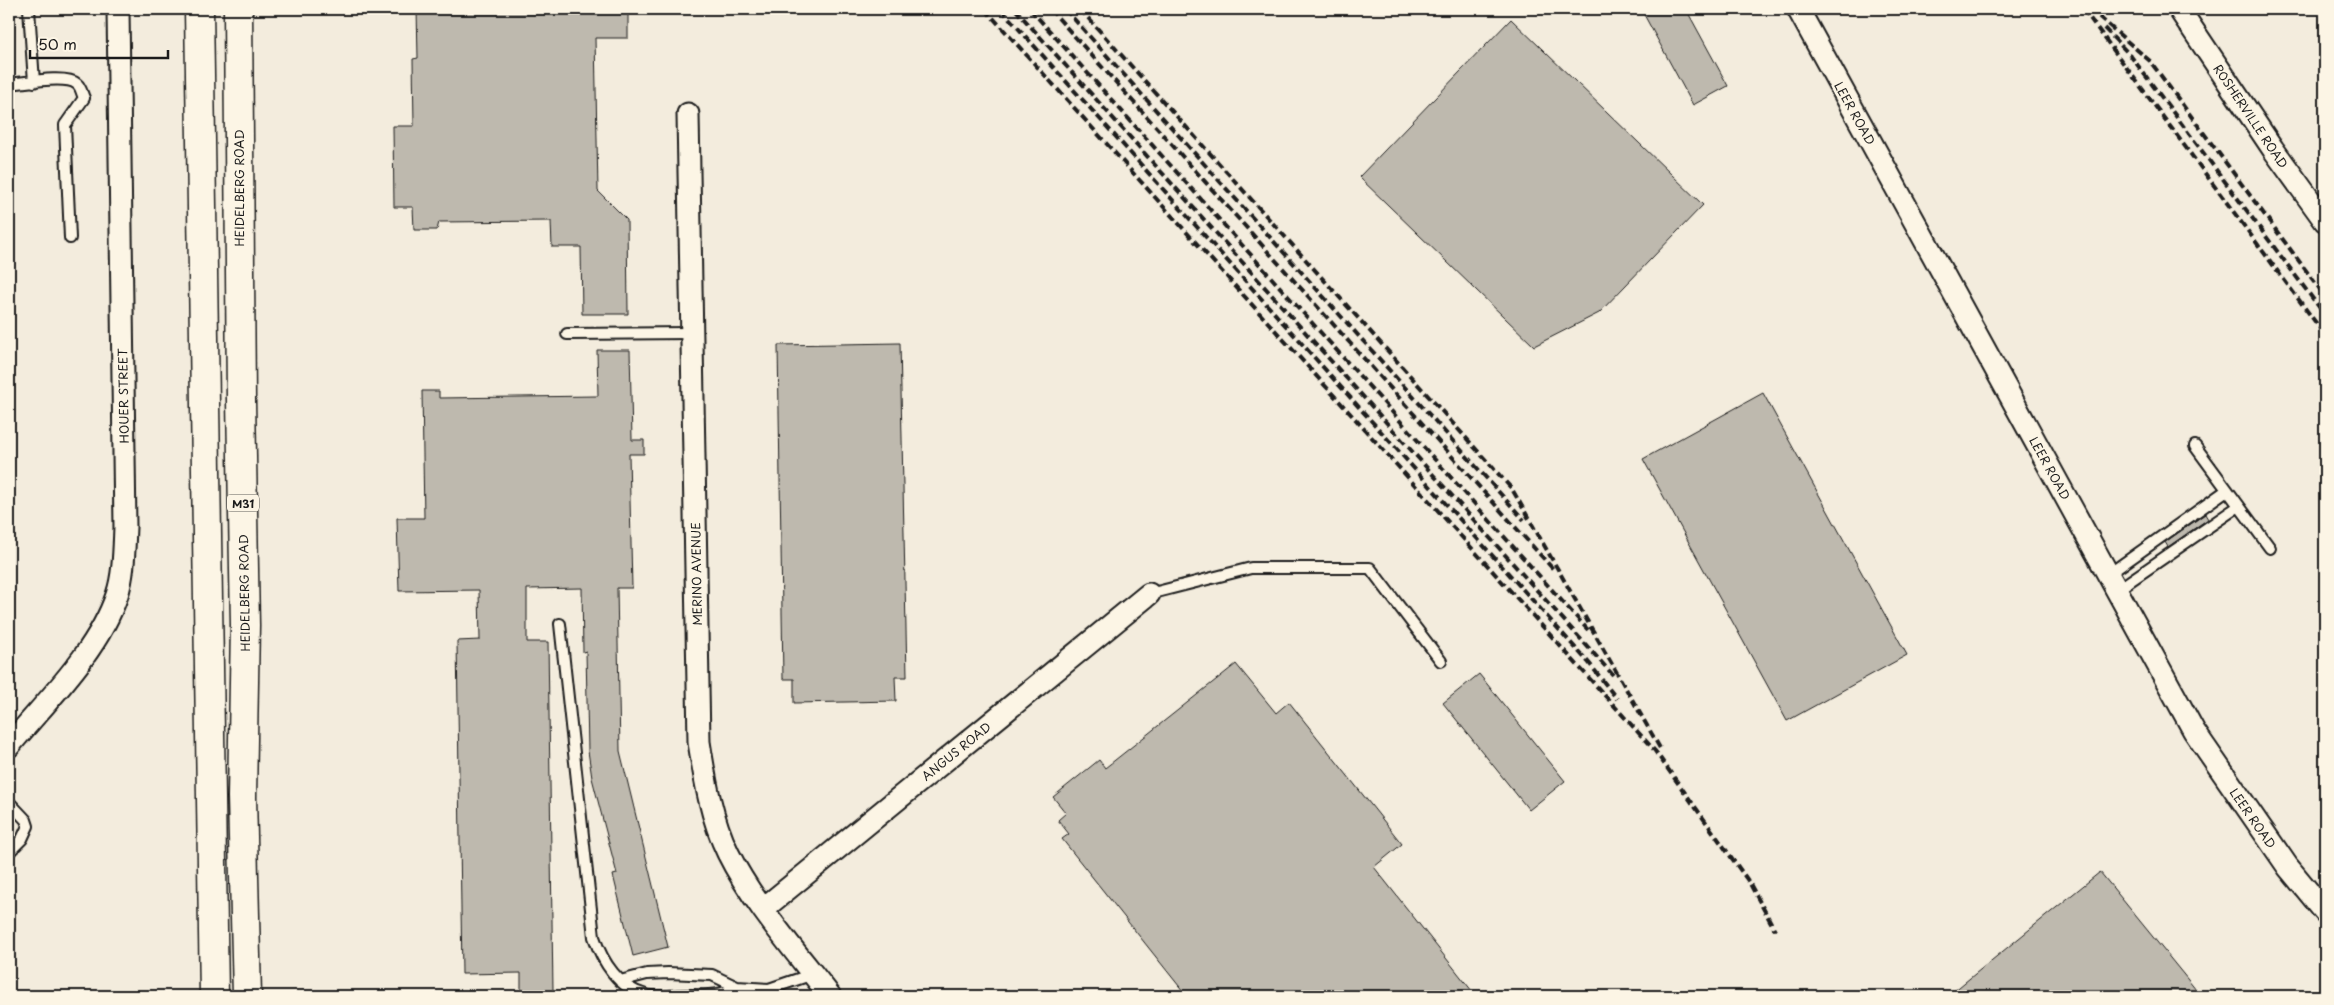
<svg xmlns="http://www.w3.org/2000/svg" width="2334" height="1005" viewBox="0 0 2334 1005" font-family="'Playpen Sans',sans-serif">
<rect width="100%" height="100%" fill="#f3ecdd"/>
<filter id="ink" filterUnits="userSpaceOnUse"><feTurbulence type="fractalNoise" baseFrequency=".02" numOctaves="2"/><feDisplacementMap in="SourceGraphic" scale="10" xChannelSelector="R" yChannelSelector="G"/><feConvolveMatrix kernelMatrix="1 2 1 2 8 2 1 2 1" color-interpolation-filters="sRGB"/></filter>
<g filter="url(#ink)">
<path fill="#beb9ae" stroke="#1c1c1c" d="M417 9H628V38H595L598 191 627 220 628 314H582L581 247H552L551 221 439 222 437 230H414L413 207H394L393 126H414L413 59 418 58Z
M1641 9H1686L1728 86 1693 105Z
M1511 19 1703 205 1599 313 1534 346 1359 177Z
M900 343 907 677H895L896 701 794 703V679H783L778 345Z
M597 350H630L632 440H644V454H629L632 588H617L620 751 668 947 633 956 613 875 617 874 592 778 588 751 586 651 583 652 582 588 527 589V642H548L553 991H521V973L462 974 457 641 480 640 479 590 399 591 397 518H424L422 391H439V398L598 396Z
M1763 393 1907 655 1787 721 1643 459Z
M2205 514 2208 519 2168 547 2165 542Z
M1236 664 1276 713 1289 702 1402 844 1374 867 1476 996H1187L1062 839 1069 834 1058 820 1066 813 1053 797 1099 760 1105 768Z
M1479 674 1565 781 1529 810 1443 703Z
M2100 872 2201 996H1948Z"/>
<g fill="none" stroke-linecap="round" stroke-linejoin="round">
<g stroke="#1c1c1c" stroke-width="14">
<path id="service" d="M29 9 34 82
M9 84C23 83 66 74 77 84 81 87 82 94 84 98L65 125 70 238
M567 334 692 333
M2195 446 2270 548
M2109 574 2227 490
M2117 590 2239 506
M1149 594 1251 568H1370L1441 661
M560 624 594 937C602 961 619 989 646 995 658 998 672 995 685 995 705 995 719 997 737 987
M9 802 26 820 28 826 22 839 9 852
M620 981 647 974 668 973 712 975 737 987 769 989 813 974"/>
</g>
<g stroke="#1c1c1c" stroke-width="25">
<path id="minor" d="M1798 9 2194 731 2288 867 2325 912
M2179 9 2273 149 2325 221
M688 114 699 742C705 780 711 818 728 853 752 902 797 953 830 996
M9 746C46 701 98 652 117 595 124 574 124 549 125 527L118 9
M763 909 1149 594"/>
</g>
<g stroke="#1c1c1c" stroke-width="31">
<path id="primary" d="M199 9 214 996
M238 9 241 400 245 625 242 797 247 996"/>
</g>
<use href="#service" stroke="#fcf5e5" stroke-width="10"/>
<use href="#minor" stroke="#fcf5e5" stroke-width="21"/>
<use href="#primary" stroke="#fcf5e5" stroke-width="28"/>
<path stroke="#1c1c1c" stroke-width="4" stroke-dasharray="8 4" stroke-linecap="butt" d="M985 9 1655 751 1749 882 1775 930
M1001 9 1589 663 1617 699
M1015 9 1613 675
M1030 9 1588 630
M1050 9 1553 569
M1065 9 1524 520
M1080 9 1512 489 1661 750
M2083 9 2325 335
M2090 9 2150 61 2325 296
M2104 28 2130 55 2325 315"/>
</g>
</g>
<g text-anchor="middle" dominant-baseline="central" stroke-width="5" stroke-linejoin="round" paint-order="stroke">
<rect fill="#fcf5e5" stroke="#5f5d58" stroke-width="1" x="227" y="494.5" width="32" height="17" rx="4"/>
<g font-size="11" font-weight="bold" fill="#1c1c1c">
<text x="243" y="503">M31</text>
</g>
<g font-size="12" fill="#1c1c1c" stroke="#fcf5e5">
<text transform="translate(1855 113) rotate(61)">LEER ROAD</text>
<text transform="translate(2251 116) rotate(56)">ROSHERVILLE ROAD</text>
<text transform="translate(239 188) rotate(-90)">HEIDELBERG ROAD</text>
<text transform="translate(123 396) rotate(-91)">HOUER STREET</text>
<text transform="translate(2050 468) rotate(61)">LEER ROAD</text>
<text transform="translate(696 574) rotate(-91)">MERINO AVENUE</text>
<text transform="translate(244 593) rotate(-91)">HEIDELBERG ROAD</text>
<text transform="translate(956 751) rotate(-39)">ANGUS ROAD</text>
<text transform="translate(2253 818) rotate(55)">LEER ROAD</text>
</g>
</g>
<rect width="2334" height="1005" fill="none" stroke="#fcf5e5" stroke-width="30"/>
<rect x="15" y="15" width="2304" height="975" fill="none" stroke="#1c1c1c" stroke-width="2" filter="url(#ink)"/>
<path d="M30 50v8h138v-8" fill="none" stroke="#1c1c1c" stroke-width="2.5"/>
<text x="38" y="50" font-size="15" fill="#1c1c1c" stroke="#fcf5e5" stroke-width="4" paint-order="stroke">50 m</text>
</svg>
